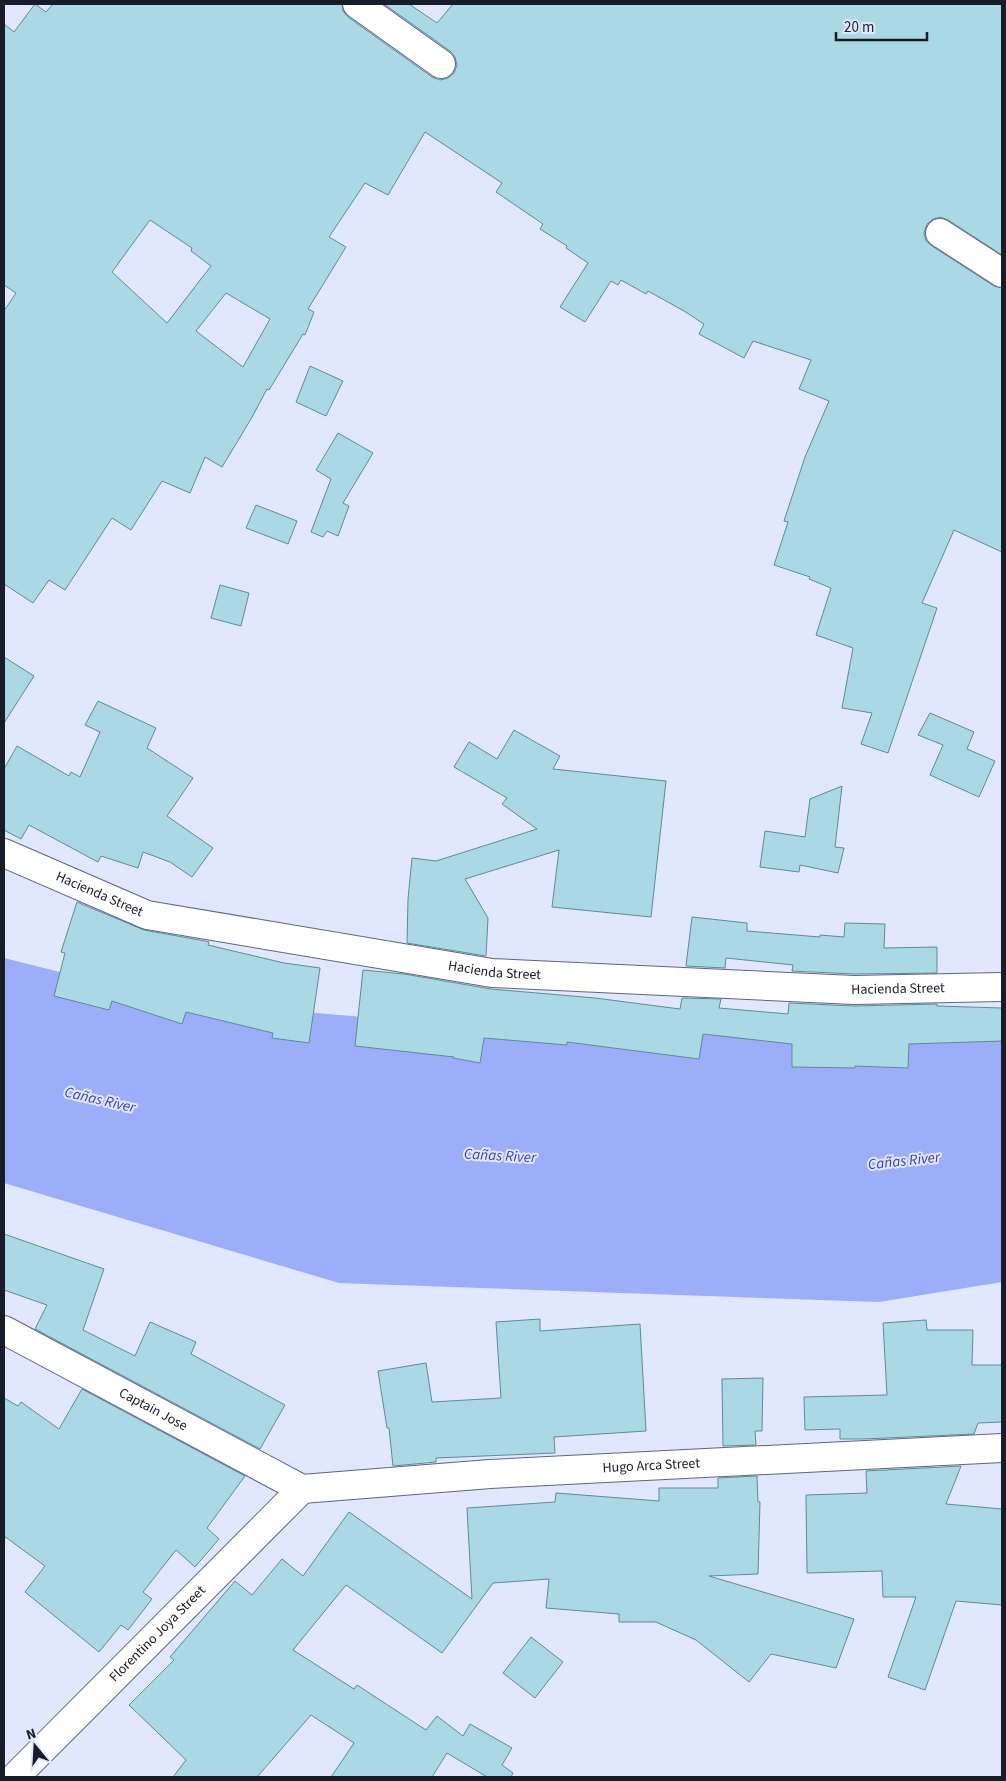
<svg xmlns="http://www.w3.org/2000/svg" width="1006" height="1781" viewBox="0 0 1006 1781" font-family="'Source Sans 3',sans-serif">
<rect width="100%" height="100%" fill="#e1e7fe"/>
<path fill="#9cadfa" d="M4 958 175 1001 493 1028 1002 1016V1282L879 1302 339 1283 4 1183Z"/>
<path fill="#aad9e5" stroke="#5e8b96" fill-rule="evenodd" d="M35 4 46 12 53 4H342L343 11 348 17 432 77 440 80 448 78 454 73 457 65 455 57 450 51 384 4H409L437 23 453 4H1002V255L948 220 941 217 933 219 927 224 924 233 926 241 932 246 994 286 1002 288V552L954 530 922 603 937 608 888 753 861 744 872 713 842 708 853 648 816 635 831 588 809 579 810 577 774 565 788 522 784 521 805 457 829 401 799 389 811 360 753 341 744 358 699 334 704 324 684 311 648 291 646 294 621 280 618 285 611 281 585 322 560 307 588 263 566 248 567 246 540 229 543 224 496 192 502 183 425 132 388 195 365 183 329 237 346 247 308 309 314 312 305 335 303 334 269 390 267 389 251 419 222 467 205 457 190 493 162 481 131 530 112 518 65 590 49 580 33 603 4 584V311L16 293 4 285V24L14 32ZM150 220 192 248 191 251 211 266 167 323 112 272ZM226 293 270 319 243 367 196 331Z
M310 366 343 381 326 416 296 402Z
M338 433 373 453 343 503 349 506 338 536 327 531 323 537 311 532 331 479 316 470Z
M256 505 297 521 288 544 246 528Z
M220 585 249 593 241 626 211 618Z
M4 657 34 676 4 723Z
M98 701 156 728 147 748 193 778 167 816 213 848 192 877 170 862 143 852 138 868 101 856 98 862 29 825 21 839 4 830V769L17 746 69 776 71 772 80 777 100 732 85 725Z
M930 713 974 732 967 749 995 761 979 797 930 775 943 745 918 735Z
M514 730 560 756 553 769 666 781 651 917 552 907 559 850 465 879 488 918 486 956 407 943 408 899 412 858 436 861 537 829 502 804 507 798 454 767 469 742 497 759Z
M842 786 835 847 844 848 838 873 800 865 799 872 760 867 765 831 805 837 810 799Z
M77 902 144 930 205 941 209 942 208 945 284 963 320 968 309 1043 272 1038 273 1033 186 1012 182 1024 112 1001 109 1010 54 996 65 953 61 952Z
M692 917 747 923V931L820 937V935L844 937 845 923 885 924 884 948 937 947V973L854 974 792 971 793 965 726 958 725 968 686 966Z
M363 970 404 974 491 989 595 998 680 1009 682 998 721 999 719 1008 788 1014 789 1003 854 1006 937 1004V1006L1002 1008V1041L909 1044 908 1068 855 1066V1068L792 1067V1044L703 1034 699 1059 567 1042V1045L484 1038 480 1063 453 1058 454 1057 355 1046Z
M4 1234 104 1269 83 1330 135 1356 150 1322 196 1342 191 1354 285 1405 260 1449 35 1329 47 1305 4 1290Z
M540 1319V1331L640 1324 646 1431 554 1437 555 1453 436 1458V1462L393 1466 389 1428H387L378 1371 426 1363 432 1402 501 1398 496 1322Z
M926 1320 927 1330H973L972 1365H1002V1422L978 1423 974 1434 864 1439H840V1429L805 1430 804 1397 887 1395 883 1323Z
M763 1378 762 1431H755L756 1445 723 1446 722 1379Z
M82 1389 245 1476 207 1528 219 1539 195 1567 176 1550 143 1592 152 1599 128 1630 121 1625 99 1652 25 1592 45 1566 4 1536V1398L18 1406 21 1402 59 1429Z
M961 1466 946 1504 1002 1509V1605L956 1601 925 1690 888 1677 916 1597H883L882 1571 807 1573 806 1495 867 1493 866 1471Z
M757 1476 758 1502H760L758 1574 709 1576 854 1619 836 1668 771 1654 749 1682 696 1640 656 1622H619V1614L546 1608 549 1579 493 1583 442 1653 346 1585 293 1650 354 1689 357 1685 426 1730 437 1716 463 1736 470 1724 512 1748 502 1765 513 1773 511 1777H487L447 1753 432 1777H331L354 1743 311 1715 257 1777H173L186 1760 129 1705 174 1660 170 1657 235 1581 252 1595 282 1559 303 1576 349 1512 472 1599 467 1508 555 1502 556 1493 659 1501V1488H718V1478Z
M531 1637 563 1662 535 1698 503 1673Z"/>
<g fill="none" stroke-linecap="round" stroke-linejoin="round">
<g stroke="#5e6585" stroke-width="30">
<path id="minor" d="M357 4 441 64
M940 233 1002 273"/>
</g>
<g stroke="#5e6585" stroke-width="30">
<g id="tertiary">
<path id="s1" d="M4 853 147 915 492 973 854 990 1002 987"/>
<path id="s2" d="M4 1330 302 1489"/>
<path id="s3" d="M302 1489 490 1474 1002 1448"/>
<path id="s4" d="M15 1777 302 1489"/>
</g>
</g>
<use href="#minor" stroke="#fff" stroke-width="28"/>
<use href="#tertiary" stroke="#fff" stroke-width="28"/>
</g>
<g text-anchor="middle" dominant-baseline="central" stroke-width="4" stroke-linejoin="round" paint-order="stroke">
<g font-size="14" fill="#181b28" stroke="#e1e7fe">
<text stroke="none"><textPath href="#s1" startOffset="104">Hacienda Street</textPath></text>
<text stroke="none"><textPath href="#s1" startOffset="508">Hacienda Street</textPath></text>
<text stroke="none"><textPath href="#s1" startOffset="912">Hacienda Street</textPath></text>
<text stroke="none"><textPath href="#s2" startOffset="169">Captain Jose</textPath></text>
<text stroke="none"><textPath href="#s3" startOffset="350">Hugo Arca Street</textPath></text>
<text stroke="none"><textPath href="#s4" startOffset="202">Florentino Joya Street</textPath></text>
</g>
<g font-size="15" font-style="italic" fill="#373daa" stroke="#e1e7fe">
<text transform="translate(100 1100) rotate(13)">Cañas River</text>
<text transform="translate(500 1156) rotate(3)">Cañas River</text>
<text transform="translate(904 1161) rotate(-6)">Cañas River</text>
</g>
</g>
<rect width="1006" height="1781" fill="none" stroke="#181b28" stroke-width="10"/>
<g transform="translate(35 1746) rotate(342)" stroke="#e1e7fe" stroke-width="4" paint-order="stroke">
<path d="M0-4L9 19L0 12L-9 19Z" fill="#181b28"/>
<text y="-8" font-size="14" font-weight="bold" text-anchor="middle" fill="#181b28">N</text>
</g>
<path d="M836 32v8h91v-8" fill="none" stroke="#181b28" stroke-width="2.5"/>
<text x="844" y="32" font-size="15" fill="#181b28" stroke="#e1e7fe" stroke-width="4" paint-order="stroke">20 m</text>
</svg>
